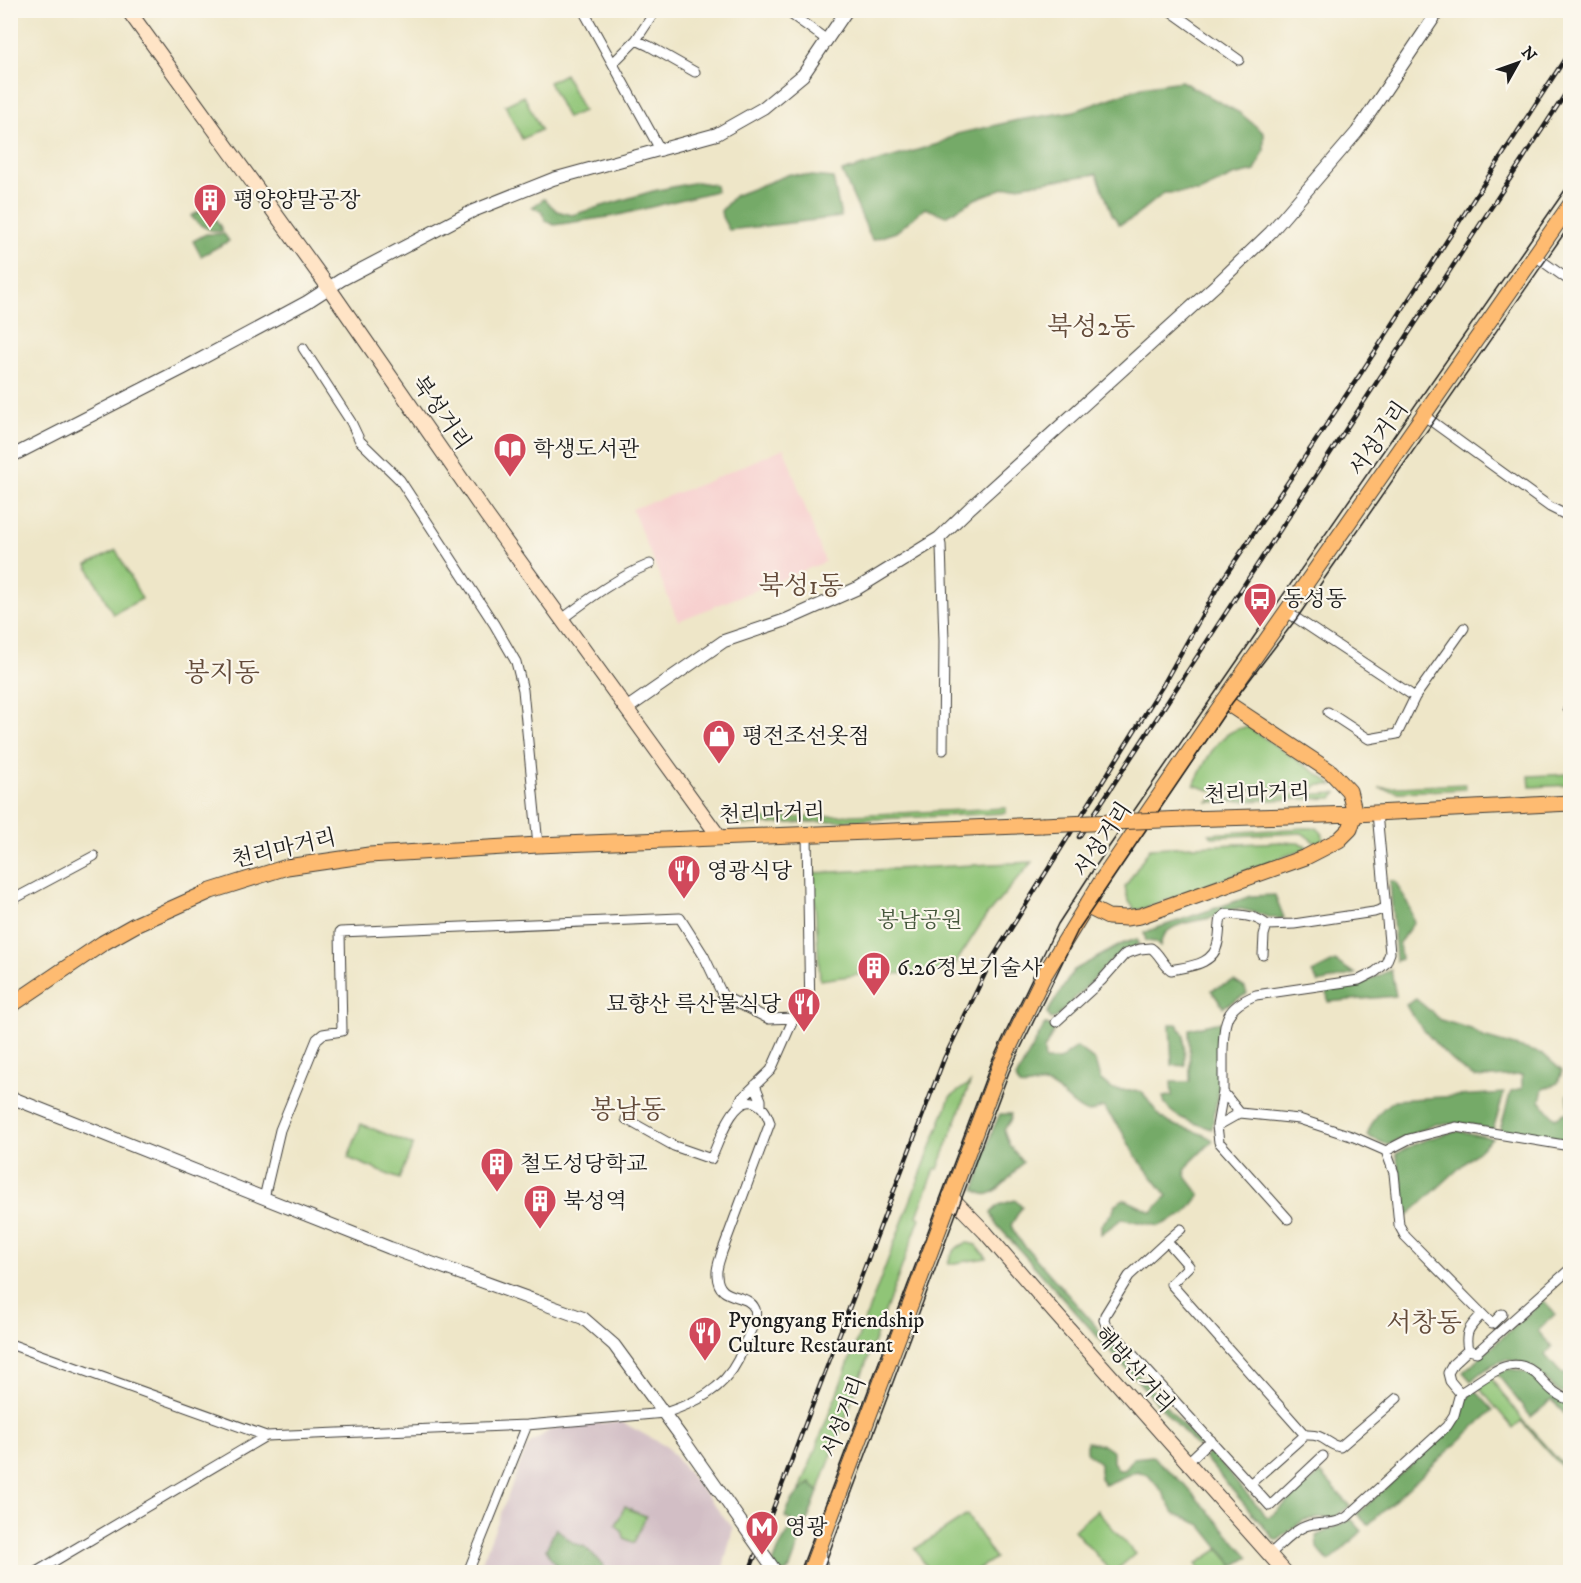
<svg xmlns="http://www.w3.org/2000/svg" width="1581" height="1583" viewBox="0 0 1581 1583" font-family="'IM FELL DW Pica','Noto Serif KR',serif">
<rect width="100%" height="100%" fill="#fbf7ec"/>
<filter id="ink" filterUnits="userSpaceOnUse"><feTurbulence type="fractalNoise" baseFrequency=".0167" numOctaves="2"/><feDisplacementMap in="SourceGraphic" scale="12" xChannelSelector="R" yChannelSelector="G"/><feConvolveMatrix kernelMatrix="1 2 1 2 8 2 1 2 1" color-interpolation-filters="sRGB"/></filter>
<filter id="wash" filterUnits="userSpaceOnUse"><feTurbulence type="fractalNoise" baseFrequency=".008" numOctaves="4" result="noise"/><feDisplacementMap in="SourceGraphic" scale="24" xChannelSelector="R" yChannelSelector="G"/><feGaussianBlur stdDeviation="1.35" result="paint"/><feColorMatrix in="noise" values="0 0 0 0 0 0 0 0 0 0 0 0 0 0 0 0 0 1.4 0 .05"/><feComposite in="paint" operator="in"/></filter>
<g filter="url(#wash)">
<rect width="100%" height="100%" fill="#eee6c8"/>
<path fill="#f7d0cf" d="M784 448 825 562 678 621 632 509 704 483Z"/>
<path fill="#d2bec5" d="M622 1422 667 1447 733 1528 722 1572H478L526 1449 532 1442 550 1430 565 1425Z"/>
<path fill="#90c577" stroke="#56704a" stroke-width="1.5" d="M565 74 583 111 567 118 549 82Z
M524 96 541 130 522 139 505 105Z
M116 550 142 599 113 614 87 565Z
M1248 727 1322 777 1333 785H1317L1314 789 1212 791 1194 785C1205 762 1218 729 1248 727Z
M1570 774V785L1530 787 1529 776Z
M1465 784 1466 789 1398 792 1379 788Z
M1337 793 1332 798 1208 802 1212 799Z
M1006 808V813L743 825V820Z
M1304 828H1317L1322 833 1323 839 1319 842H1314L1302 833 1212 837 1209 834Z
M1282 842 1298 843 1305 845 1307 848 1142 909 1135 910 1128 900 1125 887 1150 848Z
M1032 862 986 916 950 972 857 975 820 980 813 873Z
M970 1083 938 1169H935L917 1216 920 1218 818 1492 811 1483 800 1490 950 1097Z
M361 1124 413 1145 399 1179 348 1158Z
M968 1243 976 1245 987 1258 948 1264C951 1253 956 1245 968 1243Z
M1491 1378 1524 1422 1570 1473V1476L1521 1421 1513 1428 1477 1385Z
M625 1506 631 1509 630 1510 646 1516 634 1543 624 1538 623 1533 616 1525Z
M1097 1510 1135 1554 1114 1572H1111L1074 1530Z
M967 1515 995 1558 973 1572H930L915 1549Z
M1219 1549 1234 1566V1572H1201L1196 1564Z"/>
<path fill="#74aa68" stroke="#486342" stroke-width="1.5" d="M1181 81 1240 113 1264 133V151L1255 171 1233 176 1199 192 1164 193 1132 219 1119 224 1112 214 1097 174 1004 188 975 199 946 216 925 208 896 232 872 240 842 172 938 144 957 134 1018 120 1075 111 1142 87Z
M790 174 833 178 841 217 729 230 722 217 721 211 734 196Z
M697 182 716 185V191L615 216 554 225 545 220 542 211 532 207 544 199 557 211 572 215 653 191Z
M208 207 223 231C212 234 197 224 191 216Z
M206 234H224L229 241 201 256 193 241Z
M1390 881H1395L1409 906 1414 922 1399 943 1401 959 1396 961Z
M1275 895 1284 918C1267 921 1253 908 1235 909 1229 909 1223 914 1217 916 1202 921 1181 921 1168 931 1163 935 1161 940 1160 947L1155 942 1146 941 1144 933 1151 930 1251 896Z
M1137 939 1139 944 1114 958 1056 1018 1051 1019 1047 1013 1074 970 1122 944Z
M1335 961 1355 974 1319 983 1312 973Z
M1391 970 1396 996 1328 1002 1327 992 1362 983Z
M1234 981 1245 988 1247 994 1223 1007 1211 990Z
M1416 999 1441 1020 1471 1029 1483 1037 1543 1054 1562 1071 1558 1083 1543 1089 1540 1101 1555 1118 1569 1111 1568 1095 1570 1092V1140L1567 1142 1500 1130 1511 1091 1522 1088V1075C1513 1075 1482 1079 1475 1077 1457 1070 1414 1022 1406 1005Z
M1220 1022 1219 1086 1212 1129C1196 1123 1166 1118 1163 1097L1172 1096 1171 1082H1190L1189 1029Z
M1045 1024 1055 1029 1044 1050 1045 1060H1059L1077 1047 1095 1061 1100 1079 1112 1089 1142 1092C1150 1102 1159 1119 1172 1124 1186 1130 1200 1131 1213 1140L1191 1162 1185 1171 1187 1178 1200 1195 1185 1214 1159 1226 1122 1219 1101 1234V1225L1113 1212 1115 1204 1124 1199 1152 1212 1167 1196 1135 1155 1120 1128 1103 1107 1088 1113C1072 1108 1063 1091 1048 1085 1038 1081 1030 1089 1019 1086L1016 1078Z
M1170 1024H1177L1184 1035 1185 1066 1172 1065Z
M1504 1093 1493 1130 1469 1124H1436L1388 1145 1367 1136C1373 1119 1379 1110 1394 1100Z
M1000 1114H1011V1119L1004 1130 1009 1145 1023 1162C1015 1171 1000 1191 989 1194 984 1196 979 1192 975 1190L993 1129Z
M1459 1131 1492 1138 1405 1218 1403 1187 1396 1154C1416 1142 1435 1135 1459 1131Z
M1015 1200 1022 1207 1011 1225 1016 1236 1200 1444 1197 1447 997 1225 991 1213 999 1205Z
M1543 1301 1555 1314 1538 1331 1552 1347 1545 1355 1559 1371 1570 1377V1397L1554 1388 1534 1368 1516 1361 1505 1360 1492 1365 1471 1381 1463 1372Z
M1508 1369C1532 1369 1551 1389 1570 1403V1420L1552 1400 1531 1417 1497 1374Z
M1476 1391 1493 1410 1368 1525 1357 1514 1448 1431C1459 1419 1460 1397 1476 1391Z
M1087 1442 1101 1444 1113 1452V1462L1119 1470H1125L1133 1458 1152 1456 1184 1484 1249 1557 1234 1566 1201 1525 1174 1513 1163 1493 1148 1475 1137 1471 1105 1485 1100 1478V1463L1087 1453Z
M1210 1452 1267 1517 1271 1516 1321 1473 1350 1506 1335 1517 1304 1520 1278 1540H1275L1204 1457Z
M811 1483 818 1492 790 1568 786 1572H770L780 1546 794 1523 785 1517C789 1502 798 1491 811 1483Z
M1351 1519 1362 1531 1329 1562 1317 1548 1316 1536Z
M556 1528 573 1543 585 1547 603 1565 605 1572C575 1573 560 1581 546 1549Z"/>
</g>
<g filter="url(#ink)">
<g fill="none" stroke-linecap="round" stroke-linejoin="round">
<g stroke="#3c3a36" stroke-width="11">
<path id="minor" d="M583 10 661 151
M785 10 827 40
M1169 10 1239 60
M636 40 649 46 695 72
M613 63 636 40 656 10
M1535 256 1570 281
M303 348 351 422 360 441 400 480 494 624 516 662 523 690 538 845
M1423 415 1550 507 1570 517
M939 538 941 545 944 641 943 750
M1287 612 1415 697
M562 619C590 598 618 577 650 564
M1568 709H1570
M1328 712 1369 739 1397 734 1415 697 1464 628
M1377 813 1390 953 1386 963 1375 972 1359 980 1256 995C1226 1007 1224 1019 1223 1050 1223 1064 1223 1078 1223 1092L1240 1113 1299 1119 1354 1137 1386 1151 1394 1173 1399 1225 1405 1236 1492 1324 1502 1314
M10 901 94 856
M1263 955 1264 935 1267 925
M1056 1022 1101 981 1125 954 1140 949 1151 948C1160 954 1162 964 1171 970 1190 966 1214 965 1218 942 1220 934 1219 926 1221 918L1226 914C1241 915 1256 915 1267 925L1294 924 1374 912 1386 908
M755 1085 761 1100V1106
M1223 1092 1217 1126 1219 1142 1288 1219
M739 1104 741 1099 771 1070 794 1018 810 1016 807 835
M1217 1126 1240 1113
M1386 1151 1409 1139 1456 1127 1570 1146
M264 1198 280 1130 317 1039 323 1034 342 1031 340 932 680 918 704 956 723 996 769 1019 794 1018
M1167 1241 1181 1229
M10 1344 266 1436 527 1425 665 1413C695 1403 723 1390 738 1360 741 1354 743 1346 747 1339 750 1331 758 1318 755 1309 747 1291 718 1303 717 1275 716 1268 720 1259 722 1252L770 1123C767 1114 763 1105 753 1102 732 1097 718 1145 711 1159L674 1146 626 1119
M1468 1350C1464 1331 1470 1327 1482 1314
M1460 1393C1486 1379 1513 1347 1541 1379 1550 1389 1557 1396 1570 1400
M1305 1435C1327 1434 1324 1444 1340 1447L1397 1398
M1188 1462 1211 1440
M1251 1483 1305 1435 1171 1284 1189 1266 1167 1241 1129 1276 1105 1315 1104 1320 1106 1325 1270 1506 1323 1456
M1270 1554C1281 1545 1294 1529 1309 1525 1323 1522 1335 1525 1347 1517L1447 1426 1454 1415 1460 1393 1450 1381 1448 1373 1453 1364 1468 1350 1477 1352 1570 1269
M36 1572 266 1436
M468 1572 527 1425"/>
</g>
<g stroke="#3c3a36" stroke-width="14">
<path id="tertiary" d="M10 457 184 368 307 302 341 280 473 211 553 179 717 134 763 108 803 75 847 10
M626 709 724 641 786 620 858 588 939 538 971 507 1217 284 1271 232 1357 132 1439 10
M10 1097 390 1248 583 1318 614 1345 682 1438
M820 1550 821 1572"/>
</g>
<g stroke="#3c3a36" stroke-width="16">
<path id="secondary" d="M128 10 329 288 487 516 720 838
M950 1196 985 1232 1054 1312 1285 1572"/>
</g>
<g stroke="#3c3a36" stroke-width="17">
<path id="primary" d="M1355 814 1570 803
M810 1572 1000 1066 1043 977 1104 877 1224 701 1570 205"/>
</g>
<g stroke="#3c3a36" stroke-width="17">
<path id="trunk" d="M1185 819 1355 814
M1086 906 1108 917 1126 918 1140 916 1306 857 1339 840 1350 829 1355 814 1349 791 1331 772 1224 701
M10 1006 103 943 135 925 211 891 287 867 369 855 538 845 1042 825"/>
</g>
<use href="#minor" stroke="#fff" stroke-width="9"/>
<use href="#tertiary" stroke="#fff" stroke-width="12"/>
<use href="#secondary" stroke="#ffe4c6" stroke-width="14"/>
<use href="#primary" stroke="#febb71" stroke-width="15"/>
<use href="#trunk" stroke="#febb71" stroke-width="15"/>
<path stroke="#1c1c1c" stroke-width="1.5" d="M1559 10 1570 19
M800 1572 992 1061 1058 924 1095 867 1260 628 1570 183
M822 1572 1009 1072 1078 930 1232 703 1297 618 1570 225"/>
<g stroke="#1c1c1c" stroke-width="4.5">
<path id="rail" d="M1079 837 1570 87
M749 1572 944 1059 992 959 1163 685 1219 585 1361 373 1570 51"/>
</g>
<use href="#rail" stroke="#fbf7ec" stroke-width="2" stroke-dasharray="7" stroke-linecap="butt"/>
<g stroke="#3c3a36" stroke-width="14" stroke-linecap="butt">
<path id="tertiary-bridge" d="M682 1438 776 1572"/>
</g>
<g stroke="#3c3a36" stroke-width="17" stroke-linecap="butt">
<path id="trunk-bridge" d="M1042 825 1185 819"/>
</g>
<use href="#tertiary-bridge" stroke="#fff" stroke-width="12"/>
<use href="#trunk-bridge" stroke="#febb71" stroke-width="15"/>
</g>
</g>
<defs>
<g id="building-pin" transform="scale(1.725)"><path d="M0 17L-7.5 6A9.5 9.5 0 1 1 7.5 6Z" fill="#d1495b" stroke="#fbf7ec"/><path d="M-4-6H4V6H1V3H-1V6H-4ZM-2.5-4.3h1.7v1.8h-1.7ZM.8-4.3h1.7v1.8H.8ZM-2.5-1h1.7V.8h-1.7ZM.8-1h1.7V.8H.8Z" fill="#fff"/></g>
<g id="library-pin" transform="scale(1.725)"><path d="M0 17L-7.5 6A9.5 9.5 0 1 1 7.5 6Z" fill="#d1495b" stroke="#fbf7ec"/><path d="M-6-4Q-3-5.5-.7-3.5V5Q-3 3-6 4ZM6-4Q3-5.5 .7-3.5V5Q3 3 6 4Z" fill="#fff"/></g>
<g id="bus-pin" transform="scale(1.725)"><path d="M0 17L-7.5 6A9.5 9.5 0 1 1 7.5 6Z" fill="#d1495b" stroke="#fbf7ec"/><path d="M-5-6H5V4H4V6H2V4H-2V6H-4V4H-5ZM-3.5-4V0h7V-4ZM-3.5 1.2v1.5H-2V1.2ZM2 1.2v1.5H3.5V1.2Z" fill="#fff"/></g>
<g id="shop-pin" transform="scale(1.725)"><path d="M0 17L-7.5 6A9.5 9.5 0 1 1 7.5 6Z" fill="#d1495b" stroke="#fbf7ec"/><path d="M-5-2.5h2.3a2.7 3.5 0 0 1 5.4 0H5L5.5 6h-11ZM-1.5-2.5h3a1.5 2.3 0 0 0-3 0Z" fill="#fff"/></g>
<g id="restaurant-pin" transform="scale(1.725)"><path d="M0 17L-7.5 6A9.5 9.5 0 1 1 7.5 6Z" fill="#d1495b" stroke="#fbf7ec"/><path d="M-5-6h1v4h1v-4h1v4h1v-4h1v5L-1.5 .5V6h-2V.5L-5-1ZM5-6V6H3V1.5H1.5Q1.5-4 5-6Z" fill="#fff"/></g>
<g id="metro-pin" transform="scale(1.725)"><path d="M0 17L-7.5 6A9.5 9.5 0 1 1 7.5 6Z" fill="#d1495b" stroke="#fbf7ec"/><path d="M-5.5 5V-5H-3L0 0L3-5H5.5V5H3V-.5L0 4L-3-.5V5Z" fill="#fff"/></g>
</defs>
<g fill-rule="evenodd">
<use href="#building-pin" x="210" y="200"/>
<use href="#library-pin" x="510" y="449"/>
<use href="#bus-pin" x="1260" y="599"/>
<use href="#shop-pin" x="719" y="736"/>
<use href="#restaurant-pin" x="684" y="871"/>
<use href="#building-pin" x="874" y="968"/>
<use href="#restaurant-pin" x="804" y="1004"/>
<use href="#building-pin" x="497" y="1164"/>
<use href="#building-pin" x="540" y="1201"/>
<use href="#restaurant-pin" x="705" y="1333"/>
<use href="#metro-pin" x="762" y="1527"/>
</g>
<g text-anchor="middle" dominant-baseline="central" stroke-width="4.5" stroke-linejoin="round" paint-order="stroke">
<g font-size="22" fill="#1c1c1c" stroke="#fbf7ec" text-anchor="start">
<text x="233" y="200">평양양말공장</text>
<text x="533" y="449">학생도서관</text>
<text x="1283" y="599">동성동</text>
<text x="742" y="736">평전조선옷점</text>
<text x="707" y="871">영광식당</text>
<text x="897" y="968">6.26정보기술사</text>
<text x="781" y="1004" text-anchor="end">묘향산 륵산물식당</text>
<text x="520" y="1164">철도성당학교</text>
<text x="563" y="1201">북성역</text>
<text x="728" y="1320">Pyongyang Friendship<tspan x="728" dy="25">Culture Restaurant</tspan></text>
<text x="785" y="1527">영광</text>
</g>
<g font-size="22" fill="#1c1c1c" stroke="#fbf7ec">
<text transform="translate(441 413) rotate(55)">북성거리</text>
<text transform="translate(1379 439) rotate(-55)">서성거리</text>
<text transform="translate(1257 794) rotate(-2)">천리마거리</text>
<text transform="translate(772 814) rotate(-2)">천리마거리</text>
<text transform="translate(1103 840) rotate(-56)">서성거리</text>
<text transform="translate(284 849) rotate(-13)">천리마거리</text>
<text transform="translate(1134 1370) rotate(48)">해방산거리</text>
<text transform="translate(844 1417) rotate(-69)">서성거리</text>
</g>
<g font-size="22" fill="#45573c" stroke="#fbf7ec">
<text x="920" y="920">봉남공원</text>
</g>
<g font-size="26" fill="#624a39" stroke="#fbf7ec">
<text x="1091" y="327">북성2동</text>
<text x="801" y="586">북성1동</text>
<text x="222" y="673">봉지동</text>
<text x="628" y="1110">봉남동</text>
<text x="1424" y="1323">서창동</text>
</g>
</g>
<rect width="1581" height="1583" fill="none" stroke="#fbf7ec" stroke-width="36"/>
<g transform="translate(1518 63) rotate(50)" stroke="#fbf7ec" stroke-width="4.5" paint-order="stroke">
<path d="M0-4.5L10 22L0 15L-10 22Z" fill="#1c1c1c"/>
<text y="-9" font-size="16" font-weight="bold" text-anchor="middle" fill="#1c1c1c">N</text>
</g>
</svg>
